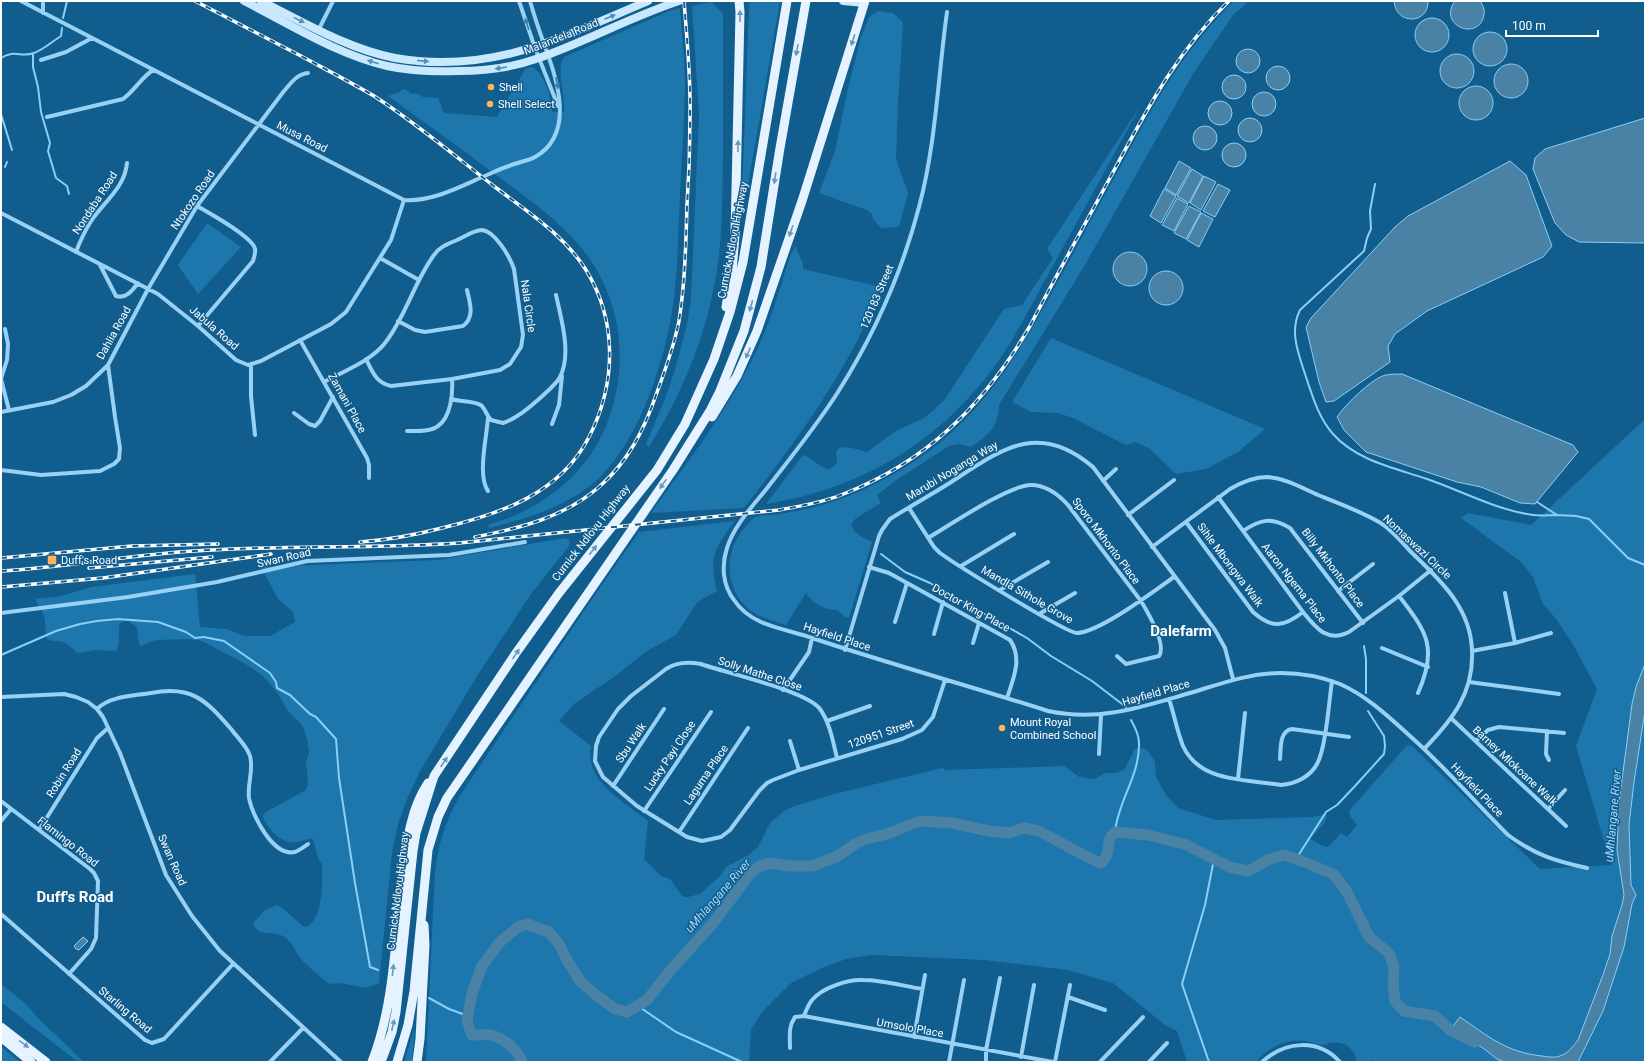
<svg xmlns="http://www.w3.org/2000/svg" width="1646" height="1063" viewBox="0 0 1646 1063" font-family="Roboto,sans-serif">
<rect width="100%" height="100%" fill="#105d8e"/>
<path fill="#1e77ac" d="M750 1H780L741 225 749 5Z
M1234 1H1249L1233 15 1193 74 1085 265 999 405C999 427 988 435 971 447L959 444 949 446 895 481 877 495 881 503 856 518 852 523C851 533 864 538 872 542L849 618 845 617 837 610 827 609 813 602 806 593 786 625C774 621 761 618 751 611 728 594 723 561 738 537 742 530 749 521 756 517 760 515 769 515 774 515 788 513 801 510 815 507 862 494 906 471 944 439 1003 389 1035 323 1072 256 1098 206 1126 157 1153 107 1176 68 1201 33 1234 1Z
M711 2 723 13C723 61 723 110 723 158 722 203 723 247 713 291 702 347 679 398 649 447L646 444 666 396 675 370 687 324 691 299 699 115 692 6Z
M680 8C682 35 685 62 685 88 684 124 682 160 680 195 678 232 678 269 673 306 668 340 658 374 645 406 633 433 620 457 599 478 567 507 529 518 489 528L488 525C540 510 585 477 606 426 631 365 622 294 578 244 554 216 523 195 493 173 459 147 423 121 388 96L400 92 402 89 406 90 412 94 415 93 423 97 438 98 444 113 497 117 526 68 533 67C546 77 551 96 552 112H564C566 96 555 68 564 57L669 11Z
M878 11 893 13 903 22 898 103 896 159 908 193 899 227 881 228 873 219 872 214 867 210 819 193 835 151 848 88 861 37 869 17Z
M1142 103 1014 337C958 430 873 487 766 504L803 455C813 458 819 468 830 469L837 463 836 452 840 447 852 448 867 452 896 431 924 418 935 409 945 399 1004 309 1022 305 1053 258 1047 249Z
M207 223 241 247 198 294 178 265Z
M795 246 803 263V269L881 287C851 368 797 440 744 508L651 513C688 461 728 410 756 352 765 333 772 313 779 292 784 277 787 261 795 246Z
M1051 338 1265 429 1238 452 1206 469 1176 474 1150 449 1135 442 1126 445 1073 418 1058 413 1031 412 1012 402Z
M1645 419V1062H1376L1372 1060 1368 1062H1357C1354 1049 1346 1040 1331 1043 1328 1043 1325 1045 1322 1045 1318 1045 1312 1042 1307 1041 1287 1038 1269 1047 1256 1062H1187L1177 1031 1165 1025 1113 983 1067 970 984 960 873 955 846 959 824 967 791 983 761 1013 751 1030 749 1062H426L435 871C438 844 446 820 459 797L590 602 639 532 735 521C714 549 709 556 717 591L704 598 696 604 676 635 647 651 614 677 574 704 559 721 591 746C584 782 624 801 648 821L644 859 661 876 670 879 683 897H688L700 894 720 876 726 867 750 854 758 847 770 823 785 810 795 806 834 794 942 768 946 770 1064 766 1079 777 1095 779 1105 773H1116L1124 770 1135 749 1143 748 1149 752 1155 762 1156 777 1166 795 1178 808 1216 820 1312 817 1327 814 1325 822 1310 839 1321 845 1328 847 1341 833 1347 837 1357 825 1350 816 1349 811 1407 745 1412 746 1540 869 1611 865 1576 746 1597 689 1572 643 1557 620 1543 604 1533 577 1521 562 1461 518 1468 513 1531 525Z
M565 538 570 540 569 546 531 594 477 676 420 771 408 797 398 824 392 853 379 983 366 988 340 983 329 984C320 976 309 968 301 959 295 952 292 941 283 936 272 930 259 938 253 923L265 910 277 905 281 907 303 926 307 927C324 916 322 882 322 864 316 857 316 849 313 839 306 838 304 841 298 842 283 846 268 829 263 817V815L266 812 306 790 308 782 306 761 309 753 307 739 302 725 288 711 277 692 263 676 244 663 202 641 188 639 156 640 140 646 138 639 137 627 128 621 122 622 119 625V641L117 650 111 651 94 650 78 653 64 642 47 640 44 615 35 599 62 596 91 587 195 574 200 627 227 629 244 636H270L295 622 293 612 278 599 261 567 438 560Z
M1 984 26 1004 37 1017 84 1062H78L1 1002Z
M415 1027 412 1062H404Z
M1 1046 20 1062H1Z"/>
<path fill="#4a82a6" stroke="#89cff7" d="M1394 1H1428C1429 24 1396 26 1394 1Z
M1455 1H1480C1483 5 1485 10 1484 15 1479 42 1437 26 1455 1Z
M1415 35a17 17 0 1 1 34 0a17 17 0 1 1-34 0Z
M1473 49a17 17 0 1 1 34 0a17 17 0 1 1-34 0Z
M1236 61a12 12 0 1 1 24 0a12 12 0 1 1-24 0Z
M1440 71a17 17 0 1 1 34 0a17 17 0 1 1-34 0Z
M1494 81a17 17 0 1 1 34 0a17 17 0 1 1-34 0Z
M1266 78a12 12 0 1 1 24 0a12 12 0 1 1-24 0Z
M1222 87a12 12 0 1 1 24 0a12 12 0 1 1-24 0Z
M1459 103a17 17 0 1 1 34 0a17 17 0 1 1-34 0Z
M1252 104a12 12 0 1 1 24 0a12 12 0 1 1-24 0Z
M1208 113a12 12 0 1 1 24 0a12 12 0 1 1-24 0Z
M1645 118V243L1579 242 1566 235 1555 223 1533 169 1535 158 1545 149Z
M1238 130a12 12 0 1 1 24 0a12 12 0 1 1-24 0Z
M1193 138a12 12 0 1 1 24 0a12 12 0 1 1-24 0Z
M1222 155a12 12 0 1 1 24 0a12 12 0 1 1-24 0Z
M1179 161 1191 168 1176 195 1165 188Z
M1510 161 1526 175 1552 246 1543 257 1427 311 1395 334 1388 346 1390 362 1334 401 1326 402 1319 382 1306 327 1311 318 1395 227 1408 216Z
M1192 169 1203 176 1189 203 1177 196Z
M1204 176 1216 182 1201 210 1190 203Z
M1218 184 1230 190 1215 217 1203 211Z
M1164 189 1176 196 1161 223 1150 216Z
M1177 198 1188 204 1174 231 1162 225Z
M1189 206 1201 212 1186 239 1174 233Z
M1201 213 1213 219 1199 247 1187 240Z
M1113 269a17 17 0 1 1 34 0a17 17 0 1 1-34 0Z
M1149 288a17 17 0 1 1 34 0a17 17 0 1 1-34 0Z
M1402 374 1573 445 1578 452 1535 504 1520 503 1481 487 1457 482 1366 452 1344 430 1337 417C1345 405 1373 377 1386 375 1391 374 1397 374 1402 374Z
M1645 664V711L1634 782 1629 825 1631 885 1636 895 1632 904 1624 947 1603 1011 1578 1062H1505L1497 1059 1483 1048 1451 1029 1460 1017C1489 1037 1506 1052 1542 1056 1548 1057 1554 1058 1560 1056 1569 1053 1573 1046 1578 1040L1603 975 1610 954 1612 936 1622 905 1624 895 1617 850 1619 802 1632 704 1636 687Z
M83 937 88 941 79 950 76 949 74 946Z"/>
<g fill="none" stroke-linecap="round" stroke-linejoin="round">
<path stroke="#89cff7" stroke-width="2" d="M63 18 67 1
M33 54V67L38 87 41 112 50 143 48 151 56 178 67 186 69 194
M1 58C15 49 21 58 34 53 43 50 53 41 61 36L62 28
M1 114 12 150
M5 167 7 162
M1375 184 1370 211 1371 229 1367 238 1364 251 1300 310C1290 330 1297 349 1303 368 1311 391 1317 416 1333 434 1357 461 1395 468 1427 479 1462 491 1496 510 1533 515 1541 516 1549 515 1557 515
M1537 502 1557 515 1576 516 1589 519 1628 558 1645 565
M881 554 905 572 930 583 1027 638 1051 656 1092 681 1126 707
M1364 646 1366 659V693
M1 655 56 631 80 624 97 621 118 619 158 622 186 632 195 638 204 637 224 641 270 673 276 682 277 688 290 695 310 714 316 717 336 739 339 778 355 883 370 967 378 970
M1115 832C1118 801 1140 775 1139 743 1139 735 1135 727 1131 720
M1296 859 1326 812 1337 805 1355 786 1384 754 1385 746 1384 736 1368 711
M429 998 449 1009 468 1016
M638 1006 676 1032 742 1062
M1209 1062 1182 984 1205 905 1214 859"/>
<path stroke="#4a82a6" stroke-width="11" d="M522 1062C518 1050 504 1038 491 1035 486 1034 478 1035 472 1035L467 1021 472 993 482 966 500 942 518 927 527 924 549 932 559 944 567 960 580 981 596 995 615 1009 627 1012 647 1000 669 972 714 922 750 874 758 867 770 863 788 866H812L838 856 855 844 866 839 887 834 920 821 952 823 989 831 1009 833 1024 828 1039 831 1093 860 1101 863C1114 850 1103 843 1115 832L1148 835 1187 845 1229 867 1248 871 1268 860 1283 855 1299 860 1333 874 1346 890 1369 937 1389 953 1394 967 1393 986 1395 1001 1404 1011 1435 1016 1451 1031 1475 1042"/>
<path stroke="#98d1f3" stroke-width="4" d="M21 1 404 200C433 202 461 186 487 175 494 172 502 168 509 166 518 162 528 161 535 157 576 134 557 78 544 44 539 30 534 15 530 1
M43 1V13
M519 1 535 48 558 106
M947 12C938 76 936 144 919 207 902 272 874 335 838 392 817 425 792 456 768 487 753 506 734 525 727 548 721 566 723 586 734 600 740 609 750 617 761 622 777 629 795 632 812 638 890 664 970 686 1048 711 1100 722 1141 707 1190 693 1220 684 1249 673 1281 673 1300 673 1322 677 1340 684 1367 696 1389 717 1410 736 1445 767 1475 802 1508 835 1535 855 1555 861 1587 868
M318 31 333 1
M41 60 66 52 92 38
M47 117 123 99C135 90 141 78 153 70
M197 206C209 213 253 237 255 249 256 252 254 257 253 261L198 326
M1 213 158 294 198 326 236 360 248 365 261 361 331 324 346 312 391 240 404 200
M76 252C80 241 85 231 91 221 104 202 125 187 127 163
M380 258 419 280
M100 265 116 296C126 299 132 291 138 283
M398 321 415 330 425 332 463 326C475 317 470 303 467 290
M5 329 8 344 7 360 1 379 9 410
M300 340 367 458 369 465V478
M251 365V396L255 435
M324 382C344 371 371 361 385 343 406 316 414 282 434 255 439 247 448 244 457 240 464 237 474 230 482 230 495 231 510 257 514 269L523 335 521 347 510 364 500 370 452 379 391 386C376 383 372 371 366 359
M451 399C460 402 477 401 482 406 486 411 487 416 491 420L503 423C516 419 529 408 539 399 546 392 555 386 560 377 572 354 561 318 556 295
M1 412 53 402 71 395 86 386 108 365 148 289 197 206 284 91C291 83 297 74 308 73
M294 413 309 424 315 426 320 421 333 397
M552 424 559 405 562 376
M407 431C416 431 431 432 438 426 451 417 453 393 452 379
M1 470 41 475 100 471 114 464 119 459 120 448 115 417 108 365
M1103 481 1116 469
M488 491C477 475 487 437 488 417
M1218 497 1303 612C1316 628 1327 643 1349 632L1399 596 1431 570
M909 508 934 547 940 553C955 564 1066 633 1077 633 1100 632 1154 591 1174 577
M1128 515 1174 480
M1186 522 1253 612C1272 629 1284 627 1303 612
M1243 531C1261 519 1271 517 1290 528L1363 623
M928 538C950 525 1009 485 1031 485 1046 485 1058 494 1068 505L1141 601C1147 611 1167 645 1159 656L1126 664 1117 656
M1152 547 1230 489C1242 482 1253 477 1267 477 1285 478 1302 488 1318 495 1338 503 1360 511 1379 522 1391 529 1401 541 1410 551 1439 579 1471 607 1472 651 1474 693 1452 720 1425 748
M961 566 1014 534
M869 567 889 573 1010 640C1023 659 1013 679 1007 698
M1000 590 1048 562
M1338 591 1373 564
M1505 593 1515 643
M1399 596C1427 632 1438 648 1418 693
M1 613 128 597 217 582 307 561 449 555 525 542
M1039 614 1075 593
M895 622 907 583
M934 634 943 602
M973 643 979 623
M1382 648 1428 667
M845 650 879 536 882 530 890 519C909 507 929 496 948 484 1000 451 1037 419 1093 467L1215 630 1225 648 1233 679
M1472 651 1515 643 1551 633
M1469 682 1559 694
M783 690 809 652 812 638
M1 697 64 694 76 697 88 702 97 709 103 717 120 753 166 875 192 916 220 951 341 1062
M1169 699C1174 714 1177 731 1183 746 1200 783 1246 779 1281 785 1295 784 1310 777 1317 764 1326 748 1329 701 1332 681
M97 709C110 696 133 696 151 693 191 685 206 700 231 729 237 737 247 746 250 756 254 770 247 784 249 798 252 815 273 857 295 852 300 850 304 847 308 844
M1452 719 1566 826
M827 721 870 706
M1547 731 1546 754 1549 760
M790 741 799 770
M1476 741 1488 730 1499 727 1564 733
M1099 754 1101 715
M837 758C833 742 830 723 820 709 807 691 726 673 701 664 688 662 677 662 666 669L631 696 618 709 599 737 596 746 595 761 603 777 637 806 687 837 702 841 721 837 730 830 759 791 767 783 773 780 799 770 902 739 922 730 933 717 945 680
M1280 759C1281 749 1279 731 1292 729L1349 737
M1238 779 1245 713
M613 786 664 709
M1 801 90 869 94 873 98 881 96 938 91 949 69 974
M1548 809 1565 790
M644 811 711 712
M1 821 11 809
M39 830 97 738 108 728
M679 832 748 728
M1 914 145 1040 152 1043 164 1039 233 964
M1068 997 1105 1010
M804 1016C806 1011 808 1005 812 1000 822 988 848 979 863 980 881 980 904 986 922 989
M914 1037 925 975
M790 1048C790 1036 788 1027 795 1017L804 1016 1053 1062
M1021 1057 1034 985
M270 1062 303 1028
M949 1062 964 980
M986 1062V1050L1000 978
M1055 1062 1070 985
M1100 1062 1143 1017
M1149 1062 1167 1043
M1262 1062C1285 1041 1318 1038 1340 1062"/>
<path stroke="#c7e8fd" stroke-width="8" d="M244 1C290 24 336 54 387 66 410 71 435 72 459 71 486 71 514 67 539 58 587 41 631 17 679 1
M261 1C303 22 348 49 395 58 492 75 562 37 648 1
M843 1 864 3"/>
<path stroke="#e4f3ff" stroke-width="9" d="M726 307 732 271 735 235 740 12 739 1
M712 417 737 376 757 331 802 201 865 1
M1 1027 46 1062
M1 1037 31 1062
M372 1062C394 1006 395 942 402 882 406 849 409 811 428 783
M381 1062 392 1032 396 1012 413 851 416 833 434 776 516 653 559 593 657 470 685 424 714 359 730 312 743 262 787 1
M397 1062 408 1025 414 991 428 850 438 817 447 798 673 470 710 411 720 391 744 331 761 267 780 148 806 1
M417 1062 420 1039 425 945 424 925"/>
<g stroke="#fff" stroke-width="3.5">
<path id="rail" d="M195 1C230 19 266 38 301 56 325 69 350 82 374 96 416 123 455 156 495 187 528 212 564 235 586 270 618 322 616 384 589 437 560 494 500 514 442 528 415 535 388 540 360 542
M475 537C520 528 563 518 599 487 628 462 644 430 656 395 665 371 674 346 679 321 685 283 686 243 687 205 689 176 690 146 690 117 691 79 687 40 684 1
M1 558 132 546 218 544
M89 568 212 557
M1 571C66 567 130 555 194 551 282 545 371 549 459 543L779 510C800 506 821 503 841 495 927 462 984 405 1030 326 1056 276 1084 226 1111 176 1145 113 1176 52 1229 1
M1 587 103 578 271 554"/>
</g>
<use href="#rail" stroke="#105d8e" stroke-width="2" stroke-dasharray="6" stroke-linecap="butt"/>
</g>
<defs><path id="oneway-solid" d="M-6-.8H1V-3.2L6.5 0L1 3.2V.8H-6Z"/></defs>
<g fill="#6599bb">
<use href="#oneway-solid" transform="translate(740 16) rotate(-90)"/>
<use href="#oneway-solid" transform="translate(853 40) rotate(108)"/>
<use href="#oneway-solid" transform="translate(797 50) rotate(100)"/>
<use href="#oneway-solid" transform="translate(738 146) rotate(-89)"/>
<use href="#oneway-solid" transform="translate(775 178) rotate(99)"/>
<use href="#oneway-solid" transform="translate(791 231) rotate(109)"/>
<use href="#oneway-solid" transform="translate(751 306) rotate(106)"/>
<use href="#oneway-solid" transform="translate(748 353) rotate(114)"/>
<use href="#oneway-solid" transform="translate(663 484) rotate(125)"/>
<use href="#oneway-solid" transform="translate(593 550) rotate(-52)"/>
<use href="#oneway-solid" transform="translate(516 654) rotate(-56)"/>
<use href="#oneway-solid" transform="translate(444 762) rotate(-56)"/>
<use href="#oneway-solid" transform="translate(393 970) rotate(-83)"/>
<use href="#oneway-solid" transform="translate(393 1025) rotate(-78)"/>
<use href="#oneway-solid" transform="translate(24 1044) rotate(37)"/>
</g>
<g fill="#508eb5">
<use href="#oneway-solid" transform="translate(610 17) rotate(-23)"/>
<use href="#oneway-solid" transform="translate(299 20) rotate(26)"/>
<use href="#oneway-solid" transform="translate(423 61) rotate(5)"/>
<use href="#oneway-solid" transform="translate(373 62) rotate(-163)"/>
<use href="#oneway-solid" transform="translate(501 68) rotate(171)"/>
</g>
<g fill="#3980ac">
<use href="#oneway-solid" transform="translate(527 24) rotate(-108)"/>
<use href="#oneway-solid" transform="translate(557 83) rotate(80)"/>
</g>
<g fill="#ffb35a" stroke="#105d8e" stroke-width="1.5">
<circle cx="491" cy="87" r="4"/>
<circle cx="490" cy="104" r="4"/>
<rect x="47" y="555" width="10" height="10" rx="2"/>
<circle cx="1002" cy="728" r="4"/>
</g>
<g text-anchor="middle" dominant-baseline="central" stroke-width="3" stroke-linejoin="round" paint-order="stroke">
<g font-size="11" fill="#fff" stroke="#105d8e">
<text transform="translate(561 37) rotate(-22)">Malandela Road</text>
<text transform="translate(302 137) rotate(27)">Musa Road</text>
<text transform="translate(193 200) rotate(-56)">Ntokozo Road</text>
<text transform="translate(95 203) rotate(-57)">Nondaba Road</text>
<text transform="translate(733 240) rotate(-79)">Curnick Ndlovu Highway</text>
<text transform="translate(877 297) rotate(-67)">120183 Street</text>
<text transform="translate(528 306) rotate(82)">Nala Circle</text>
<text transform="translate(214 328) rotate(41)">Jabula Road</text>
<text transform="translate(114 333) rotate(-61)">Dahlia Road</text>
<text transform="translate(347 403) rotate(61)">Zamani Place</text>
<text transform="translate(952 471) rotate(-31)">Marubi Noganga Way</text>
<text transform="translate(591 533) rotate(-52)">Curnick Ndlovu Highway</text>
<text transform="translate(1106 541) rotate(53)">Sporo Mkhonto Place</text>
<text transform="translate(1417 547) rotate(43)">Nomaswazi Circle</text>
<text transform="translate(284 558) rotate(-13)">Swan Road</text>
<text transform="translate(1230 565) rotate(53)">Sihle Mbongwa Walk</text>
<text transform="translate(1333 568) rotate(53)">Billy Mkhonto Place</text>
<text transform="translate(1294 583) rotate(52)">Aaron Ngema Place</text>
<text transform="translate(1027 595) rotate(30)">Mandla Sithole Grove</text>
<text transform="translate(971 608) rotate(29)">Doctor King Place</text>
<text transform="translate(837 637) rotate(18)">Hayfield Place</text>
<text transform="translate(760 674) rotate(18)">Solly Mathe Close</text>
<text transform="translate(1156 693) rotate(-16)">Hayfield Place</text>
<text transform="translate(881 734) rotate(-19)">120951 Street</text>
<text transform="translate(631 743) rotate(-56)">Sbu Walk</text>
<text transform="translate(670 756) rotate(-56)">Lucky Payi Close</text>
<text transform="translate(1515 766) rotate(43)">Barney Mlokoane Walk</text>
<text transform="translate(64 773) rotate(-58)">Robin Road</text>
<text transform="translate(706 775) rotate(-56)">Laguma Place</text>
<text transform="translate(1477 790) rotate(46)">Hayfield Place</text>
<text transform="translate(68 842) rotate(38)">Flamingo Road</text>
<text transform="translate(172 860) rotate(66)">Swan Road</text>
<text transform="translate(398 891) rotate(-83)">Curnick Ndlovu Highway</text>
<text transform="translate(125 1010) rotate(40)">Starling Road</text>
<text transform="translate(910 1028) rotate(10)">Umsolo Place</text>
</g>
<g font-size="11" fill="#fff" stroke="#105d8e" text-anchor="start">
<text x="499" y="87">Shell</text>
<text x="498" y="104">Shell Select</text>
<text x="61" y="560">Duff's Road</text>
<text x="1010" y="722">Mount Royal<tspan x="1010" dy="13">Combined School</tspan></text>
</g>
<g font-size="12" font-style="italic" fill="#a4dafa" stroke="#105d8e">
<text transform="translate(1613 816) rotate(-85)">uMhlangane River</text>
<text transform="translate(718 896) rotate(-49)">uMhlangane River</text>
</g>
<g font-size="15" font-weight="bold" fill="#fff" stroke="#105d8e">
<text x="1181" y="631">Dalefarm</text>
<text x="75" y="897">Duff's Road</text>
</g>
</g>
<rect width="1646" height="1063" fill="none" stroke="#ffffff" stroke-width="4"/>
<path d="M1506 30v6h92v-6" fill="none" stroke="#ffffff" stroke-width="2"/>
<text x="1512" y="30" font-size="12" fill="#ffffff" stroke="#105d8e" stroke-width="3" paint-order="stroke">100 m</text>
</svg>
